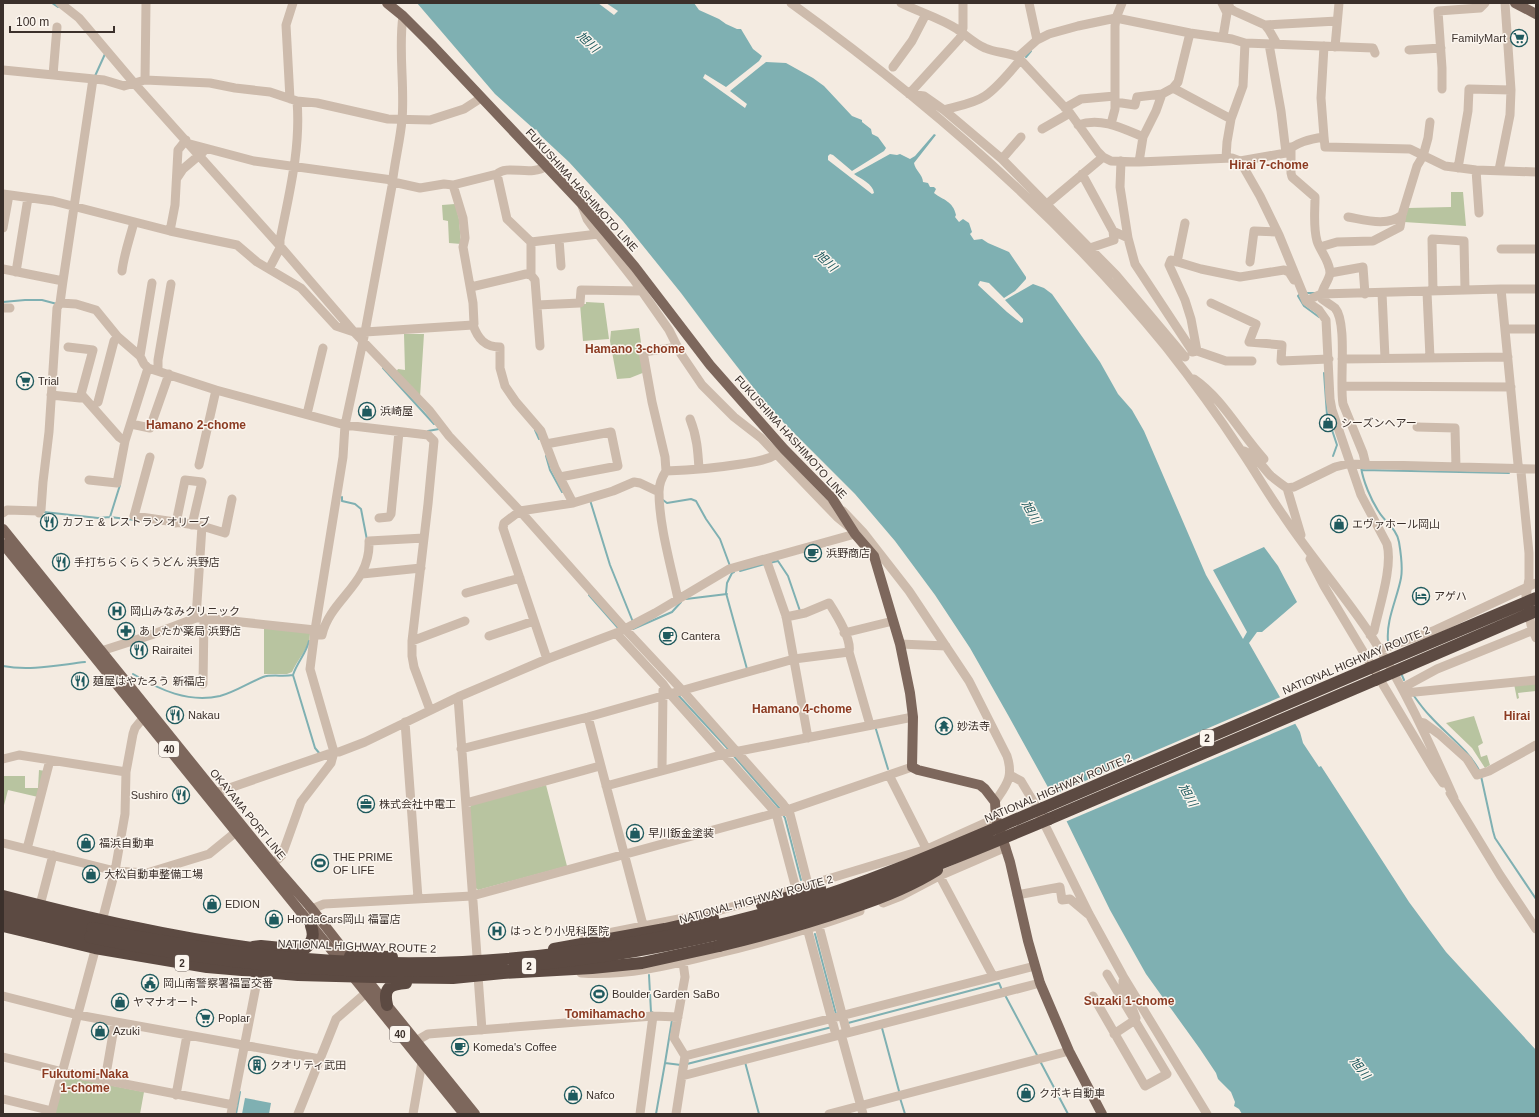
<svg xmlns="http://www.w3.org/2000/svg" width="1539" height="1117" viewBox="0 0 1539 1117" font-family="Arial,'Noto Sans JP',sans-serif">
<rect width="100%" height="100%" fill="#f4ebe1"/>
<path fill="#b8c4a0" d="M1451 192H1463L1466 226 1404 222 1408 208 1451 207Z
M455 204 459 219 461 244 449 243 448 221 443 220 442 205Z
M586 302 604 303 609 339 583 341 580 304H586Z
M639 328 645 372 630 378 617 379 610 341 611 331Z
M404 334H424L420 397 396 372 398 369 405 370Z
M264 627 310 632C311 646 297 660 292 672L287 674H264Z
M1536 682V691L1518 693 1519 698 1517 699 1514 684Z
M1474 716 1483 743 1478 746 1481 757 1487 755 1490 765 1485 768 1472 748 1446 723Z
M39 770 45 771 38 797 8 790 3 809V776H25V788H38Z
M546 785 567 866 478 890 475 887 469 809 472 804Z
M68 1077 144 1092 140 1114H54L64 1080Z"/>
<path fill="#7fb0b2" d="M417 3H598L614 15 618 11 606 3H694L699 10 719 19 726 24 737 29H741L753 49 762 56 759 61 726 87 705 74 703 78 745 108 747 104 730 91 766 62 786 63 813 78 824 86 852 116 862 120V122L871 129 872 134 878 137 886 148 884 151 852 171 833 155 830 154 828 156V160L872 194 874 193C873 184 861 179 854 174L890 154 897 155 900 154 910 159 915 156 934 134 936 135 914 163C915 170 923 175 923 182L928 183 930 187H934L936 189 934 193C943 200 953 201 956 215L955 217 959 222 963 219 969 223 972 232 970 234 974 240 982 239 988 243 1009 252 1026 277V279L1015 291 1004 298 989 283 980 281 978 285 1007 312 1021 323 1023 322V319L1005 300 1033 284 1044 288 1052 294 1100 362 1118 394 1132 410 1144 431 1206 575 1243 639 1247 632 1213 570 1264 547 1278 566 1297 602 1262 632H1257L1249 643 1300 732 1303 743 1319 767 1321 766 1409 902 1446 952 1536 1050V1114H1242L1239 1109 1234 1106 1235 1102 1231 1092 1218 1079 1216 1073 1200 1049 1146 974 1110 910 1065 818 1008 715 970 648 935 595 895 541 855 494 784 423 760 396 714 337 681 293 623 221 569 162 541 136 536 129 535 130 495 94Z
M245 1098 271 1103 269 1114H242Z"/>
<path fill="#f4ebe1" d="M1283 696 1297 723 1065 822 1050 796Z"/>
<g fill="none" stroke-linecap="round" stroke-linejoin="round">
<path stroke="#7fb0b2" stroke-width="2" d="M52 3 58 7
M1026 57 1031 51
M95 76 105 54
M1307 293H1316
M1300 294 1298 296 1304 306 1319 317
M3 302 25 300H42L57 304
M383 368 434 424
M1324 373 1327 415 1337 445 1333 456
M535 430 539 439
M428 431 439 429
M546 456 550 470 562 492
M1361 467C1363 481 1371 500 1379 512 1385 522 1397 529 1399 542 1401 554 1403 567 1401 578 1397 599 1386 620 1388 641
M1362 470 1509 473
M342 497V501L355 504 361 509 367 540
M590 500 610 565 633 622
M663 500 667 503 691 499 696 501 706 519 720 539 730 566
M44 512 98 518 110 517 135 520
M110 517 120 485
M769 563 778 561 788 576 800 611
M740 571 765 564
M734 572 732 573 727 583 726 593 747 669
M589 595 619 629
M686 599 727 594
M633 629 672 612 681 602
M309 641C306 654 297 662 293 675L315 748 320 754
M3 666C30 671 58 665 85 662
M1401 673 1404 680
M133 674C160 690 188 703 220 696 235 692 248 683 263 677 272 674 283 677 293 675
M678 695 729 750
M1414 696C1419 703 1424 710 1430 716 1447 735 1468 749 1480 772
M875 726 888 769
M733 755 780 809
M1481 776 1493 831 1495 838 1536 899
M782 813 785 818 801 880
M815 934 836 1014
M649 975 651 1012H652
M1005 995 1038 1057
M848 1023 999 983 1002 990
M882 1028 899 1091
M1040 1061 1068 1114
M745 1062 759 1114
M665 1063 672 1020
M687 1064 832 1027
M900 1098 905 1114
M236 1114 240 1092
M656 1114 665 1063 681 1065"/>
<path stroke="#cdbbac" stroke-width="9" d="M60 3 79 18 134 83 280 246 354 332 429 410 449 436 520 511 625 629 682 690 783 804 790 814 811 896
M791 3C928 102 1059 215 1166 347 1192 380 1217 414 1240 449 1255 471 1268 494 1283 515 1310 556 1343 593 1370 634 1404 686 1429 742 1454 798
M901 3C919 12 940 18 957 29 967 36 975 44 985 48 996 53 1008 52 1018 57L1070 113 1098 152 1103 157 1111 161 1139 162 1232 158 1240 161 1286 153C1295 142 1311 139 1324 137L1325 147 1410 149 1445 166 1476 170 1536 172
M1029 3 1037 40
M1222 3 1227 13 1223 37
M1228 3 1230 8 1234 11 1265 25 1269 30 1277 44
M1265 25 1337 21
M1269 44 1281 111 1286 153
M1324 46 1321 98 1324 137
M1335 47 1339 3
M1409 50 1441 48
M1018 57 1037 40 1049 34 1078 26 1116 18 1190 33 1232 39 1245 43 1373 48 1375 53
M893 67 912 41 926 14
M3 70 104 80 124 86 145 80 210 83 235 88 270 92 297 101 317 103 388 119 430 120 464 109 481 98
M53 75 57 27
M145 80 146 3
M1173 88 1231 119
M1442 89V68L1438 11 1480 8 1485 3
M909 94 924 96 944 110 1002 159 1116 275 1185 357
M909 94 960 38 963 28V3
M290 99 286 25 293 3
M1115 102 1135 105 1137 97 1162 94
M1065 108 1081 99 1115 96
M944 110C957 106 973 104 985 96 998 87 1010 72 1020 60
M1111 124 1115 109V26L1116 18 1122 3
M1078 125C1101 117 1122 128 1143 137
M1042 129 1070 113
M190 144 254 161 392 180
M1291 147V173L1292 177 1315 197C1315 212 1313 227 1317 241 1320 251 1330 261 1330 273 1329 282 1320 289 1322 299 1326 302 1331 305 1335 308 1348 323 1339 383 1343 404L1363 453 1366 465
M1226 158 1227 142 1231 119 1243 86 1245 43
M1002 159 1021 137
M1121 161 1120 187 1128 238 1135 264 1193 352
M1240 161 1260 196 1279 235 1306 301 1319 310 1326 320 1330 399 1332 410 1361 495 1387 544C1393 567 1379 607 1374 631L1370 635
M1139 162 1143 137 1156 111 1162 94 1173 88 1178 82 1190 33
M1458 168 1468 111 1469 89 1511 90
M1476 170 1479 213
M1499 170 1510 115 1511 90 1505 3
M497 174 507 219 531 242V275
M1082 174 1113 231 1128 238
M177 178 183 169 203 152
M393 182 420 188 444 184 453 185 497 174C507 164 532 177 546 166
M453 185 463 218 465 238 463 247 473 303 474 324 473 325C478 339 485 347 500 347V368L505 386 516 402 541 431 555 468 573 503
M3 194 53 201 170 231 237 245 257 262 301 288 336 326 354 332H365L473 325
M1047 204 1103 157
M582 206 587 219 598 234 634 280 669 330 681 354 702 385 734 417 761 438 837 517 848 526
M1348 217C1365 220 1388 227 1402 215L1417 166 1423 156 1428 138 1430 122
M3 228 9 195
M170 231 175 205 178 150 186 140
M559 239 561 266
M531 242 598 234
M1320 247 1337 242 1373 241 1400 227 1402 215
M1090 248 1114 240 1113 231
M1501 249H1536
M1177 262 1185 223
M1250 262 1254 231 1277 232
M3 269 63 281 93 79
M269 269 280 248V240C289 194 301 148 297 101
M122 271C124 254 130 238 134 222
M16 272 28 198
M1330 273 1363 267 1365 294
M471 287 526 274 531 275 535 280 540 346
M1501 289H1536
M1433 291 1432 239 1464 241 1465 290
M1427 292 1430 358
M1382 293 1385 358
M1306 301 1321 294 1501 289 1518 464 1521 472 1529 553V579L1526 596 1531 625 1536 638
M60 303 76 304 96 310 118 337 140 356
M1211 303 1256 324 1249 342 1282 345 1281 361 1329 359
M537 305 580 303 581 290 642 291
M3 308H10
M1505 329H1536
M1197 351 1191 319 1185 300 1169 265 1171 260 1201 269 1240 277 1284 270 1289 272 1294 280
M1192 352 1197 351 1226 361H1252
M1342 359 1508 357
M148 368 216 390 199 465
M158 371V360L171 284
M1194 379C1223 399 1240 433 1264 459
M1342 386 1511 387
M216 390 345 425 428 435 434 441 428 504 412 641V656L414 667 430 710
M81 394 119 437 125 441
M51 395 80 398 93 350 68 347
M98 402 114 341 118 337
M307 414 323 348
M690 419C697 436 698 452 699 469
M131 424 150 428 169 374
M1417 427 1455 428 1456 467
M546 444 611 432 618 466 560 477
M1241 450C1256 454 1261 466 1271 476 1276 480 1281 484 1287 488L1294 487 1335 467 1347 464 1536 469
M150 457 134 516 202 526 225 533 232 499
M666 471 665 457 652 402 643 352 678 347
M89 480 117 483 125 441 148 368 144 364 140 356 152 283
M1287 488 1301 535
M39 511 41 510 43 482 49 432 57 308 60 303 63 281
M843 511 863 532 909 591 969 681 1007 756C1014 778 1006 785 995 802
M3 513 7 510 39 511V513
M379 518 389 517 391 514 399 432
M176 523 185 480 202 482 192 525
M766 559 786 616 808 738
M1310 559 1324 586 1434 770 1443 783
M362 574 421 568
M466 593 520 578
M678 599C671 566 659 525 659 492 659 485 662 477 666 471 691 470 716 468 741 464 753 462 766 461 777 454
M786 617 805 613 829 603C836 614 852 639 849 652
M196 618 202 526
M616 633 663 684 670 694 776 813 799 900
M844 633 893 621
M314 635H322C330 599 371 584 369 541L424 538
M489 636 534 621
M412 641 465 621
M900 644 946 646
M1379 650 1433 631 1536 583
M95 653 151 635 196 618H204L315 630
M547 659 503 528 504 523 520 511 573 503 613 491 634 482 640 483 659 492
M203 684 204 618
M1402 688 1437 669 1536 629
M1405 693 1536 680
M458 697 477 956
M588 717 643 925
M405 722 418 898
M1419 722 1424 723 1439 734 1467 759 1477 775 1489 771 1536 745
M461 749 588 717 794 659 849 652 870 725
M3 759 19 755 126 772
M662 770 663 690
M889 775 929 854
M1010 775 1021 781 1033 801 1089 914 1123 976 1207 1114
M606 786 724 754 913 717
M1450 793 1500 875 1536 929
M211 796 215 793 334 752H339L365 742 458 697 547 659 619 632 655 613 729 569 855 534
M466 803 600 766
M3 843 115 871 147 873 209 854 236 832
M27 849 50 760
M269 868 282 855 301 802 331 763 334 752 310 669 315 630 343 457 345 425 365 332 392 186C394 164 400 142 402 120 405 86 398 50 403 16
M937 871 993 976
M1017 895 1060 887 1062 900 1070 899 1088 914
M883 903 901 896 939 876 1006 847
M40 905 53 855
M816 915 847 1033
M303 916 312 909 324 904 472 896 787 810 912 767
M806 924 836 1035
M101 925 115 871 125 814 126 772 133 734 135 728 144 717
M583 940 593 936 714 912 808 885 927 849 996 818
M581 973C625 976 668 966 711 955 762 943 811 929 860 911
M478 976 482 1030
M3 996 78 1015 320 1059
M1093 996 1145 1086 1167 1074 1107 974
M841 1034 863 1114
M1114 1034 1135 1020 1136 1018 1123 984V981
M411 1044 428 1034 653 1016 678 1017
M685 1056 1035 966
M3 1057 63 1072 233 1105
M682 1076 1040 983
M105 1080 115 1022
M176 1095 187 1035
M3 1099 52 1111
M51 1114 97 943
M231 1114 259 971
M298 1114 336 1019 366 993
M413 1114 422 1062
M640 1114 653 1016
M676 1114 685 1056 674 1038 685 977 683 962
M829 1114 1069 1051"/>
<path stroke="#7d675c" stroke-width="10" d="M387 3 403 16 431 44 581 203 635 267 710 365 784 449 832 498 855 534 874 556 900 644 910 693 913 717 912 767 918 770 980 785 985 789 995 802 996 818 1010 862 1028 941 1040 983 1069 1051 1102 1114
M1515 3 1536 14
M3 529 273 864 312 909 387 1005 475 1114
M3 544 464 1114"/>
<path stroke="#5c4a42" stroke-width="12" d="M1043 808 1370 668
M1049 819 1375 680
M3 896C88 918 173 938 260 949
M3 907 92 928
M3 916 90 937
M3 926 95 948 207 967 298 975 374 977 453 978 503 973 592 968 642 963 719 946
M253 947 261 946 302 950C312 945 315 936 311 926
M554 949 665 929 713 918
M350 956 392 957
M387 1005C383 988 390 984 406 983"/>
<path stroke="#5c4a42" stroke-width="12" d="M1370 668 1536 598
M1375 680 1536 611
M762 905 820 888
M92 928C214 953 339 968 463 962 575 956 684 937 792 906 878 880 960 843 1043 808
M90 937C144 948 197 957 251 963 282 967 314 968 345 970 497 976 648 957 794 914 881 889 966 854 1049 819
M719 946C764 935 808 923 851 908 882 898 910 887 937 870"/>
</g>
<defs>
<g id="supermarket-ring" transform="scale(0.9)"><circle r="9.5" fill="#fbf5ee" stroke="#1f5a5e" stroke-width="1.5"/><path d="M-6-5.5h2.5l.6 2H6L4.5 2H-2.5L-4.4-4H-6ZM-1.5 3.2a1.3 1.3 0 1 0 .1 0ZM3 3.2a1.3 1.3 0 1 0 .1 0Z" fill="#1f5a5e"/></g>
<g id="shop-ring" transform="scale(0.9)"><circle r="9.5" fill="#fbf5ee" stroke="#1f5a5e" stroke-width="1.5"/><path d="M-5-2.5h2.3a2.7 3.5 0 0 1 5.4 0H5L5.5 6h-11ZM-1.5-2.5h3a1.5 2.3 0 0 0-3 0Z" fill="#1f5a5e"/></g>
<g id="restaurant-ring" transform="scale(0.9)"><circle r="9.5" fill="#fbf5ee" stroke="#1f5a5e" stroke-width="1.5"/><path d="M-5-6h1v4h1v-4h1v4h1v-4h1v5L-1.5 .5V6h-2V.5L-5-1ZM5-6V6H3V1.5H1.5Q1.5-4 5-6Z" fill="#1f5a5e"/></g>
<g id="cafe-ring" transform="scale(0.9)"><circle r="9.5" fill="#fbf5ee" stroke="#1f5a5e" stroke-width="1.5"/><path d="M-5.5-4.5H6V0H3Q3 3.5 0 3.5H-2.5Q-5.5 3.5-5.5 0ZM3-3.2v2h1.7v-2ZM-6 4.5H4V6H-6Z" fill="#1f5a5e"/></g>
<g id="hotel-ring" transform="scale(0.9)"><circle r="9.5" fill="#fbf5ee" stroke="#1f5a5e" stroke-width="1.5"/><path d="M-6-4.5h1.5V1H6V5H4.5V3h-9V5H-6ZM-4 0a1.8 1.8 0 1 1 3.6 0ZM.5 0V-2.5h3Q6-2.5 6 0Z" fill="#1f5a5e"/></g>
<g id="hospital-ring" transform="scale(0.9)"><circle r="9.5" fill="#fbf5ee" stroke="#1f5a5e" stroke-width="1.5"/><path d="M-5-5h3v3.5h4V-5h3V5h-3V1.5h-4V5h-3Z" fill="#1f5a5e"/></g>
<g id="pharmacy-ring" transform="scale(0.9)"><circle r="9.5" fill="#fbf5ee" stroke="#1f5a5e" stroke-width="1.5"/><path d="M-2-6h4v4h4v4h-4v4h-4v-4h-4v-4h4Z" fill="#1f5a5e"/></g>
<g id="temple-ring" transform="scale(0.9)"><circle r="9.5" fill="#fbf5ee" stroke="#1f5a5e" stroke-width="1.5"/><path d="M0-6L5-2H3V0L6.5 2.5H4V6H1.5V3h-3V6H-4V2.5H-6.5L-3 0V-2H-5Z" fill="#1f5a5e"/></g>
<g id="office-ring" transform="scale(0.9)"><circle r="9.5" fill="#fbf5ee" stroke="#1f5a5e" stroke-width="1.5"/><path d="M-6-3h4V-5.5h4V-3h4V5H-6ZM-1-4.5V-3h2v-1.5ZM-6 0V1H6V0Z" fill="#1f5a5e"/></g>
<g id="stadium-ring" transform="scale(0.9)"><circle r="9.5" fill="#fbf5ee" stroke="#1f5a5e" stroke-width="1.5"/><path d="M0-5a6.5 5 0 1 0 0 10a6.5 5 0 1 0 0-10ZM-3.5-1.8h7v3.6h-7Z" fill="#1f5a5e"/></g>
<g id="civic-ring" transform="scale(0.9)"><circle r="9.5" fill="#fbf5ee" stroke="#1f5a5e" stroke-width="1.5"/><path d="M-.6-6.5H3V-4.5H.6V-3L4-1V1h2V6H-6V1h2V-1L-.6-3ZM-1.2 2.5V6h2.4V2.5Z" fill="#1f5a5e"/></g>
<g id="building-ring" transform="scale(0.9)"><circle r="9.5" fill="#fbf5ee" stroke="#1f5a5e" stroke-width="1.5"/><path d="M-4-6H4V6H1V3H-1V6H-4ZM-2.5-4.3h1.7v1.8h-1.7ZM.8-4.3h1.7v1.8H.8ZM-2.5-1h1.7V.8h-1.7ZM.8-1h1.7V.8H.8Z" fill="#1f5a5e"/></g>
</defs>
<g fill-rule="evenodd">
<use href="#supermarket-ring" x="1519" y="38"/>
<use href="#supermarket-ring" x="25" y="381"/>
<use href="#shop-ring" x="367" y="411"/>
<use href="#shop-ring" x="1328" y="423"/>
<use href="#restaurant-ring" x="49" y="522"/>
<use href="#shop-ring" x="1339" y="524"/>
<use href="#cafe-ring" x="813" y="553"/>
<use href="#restaurant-ring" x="61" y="562"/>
<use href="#hotel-ring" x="1421" y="596"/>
<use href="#hospital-ring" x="117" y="611"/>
<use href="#pharmacy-ring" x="126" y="631"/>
<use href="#cafe-ring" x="668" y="636"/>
<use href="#restaurant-ring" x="139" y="650"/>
<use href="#restaurant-ring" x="80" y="681"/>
<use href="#restaurant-ring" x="175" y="715"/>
<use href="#temple-ring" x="944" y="726"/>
<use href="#restaurant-ring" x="181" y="795"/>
<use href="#office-ring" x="366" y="804"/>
<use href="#shop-ring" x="635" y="833"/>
<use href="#shop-ring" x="86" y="843"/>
<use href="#stadium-ring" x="320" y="863"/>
<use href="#shop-ring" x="91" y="874"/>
<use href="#shop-ring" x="212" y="904"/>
<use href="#shop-ring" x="274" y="919"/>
<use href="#hospital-ring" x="497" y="931"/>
<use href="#civic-ring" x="150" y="983"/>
<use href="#stadium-ring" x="599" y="994"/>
<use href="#shop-ring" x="120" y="1002"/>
<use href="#supermarket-ring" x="205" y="1018"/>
<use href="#shop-ring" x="100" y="1031"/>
<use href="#cafe-ring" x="460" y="1047"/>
<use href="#building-ring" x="257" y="1065"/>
<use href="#shop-ring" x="1026" y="1093"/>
<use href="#shop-ring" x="573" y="1095"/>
</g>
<g text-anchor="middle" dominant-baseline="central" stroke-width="3" stroke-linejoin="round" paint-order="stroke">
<g fill="#fbf5ee" stroke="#756b66" stroke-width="1">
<rect x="1200" y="730" width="14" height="16" rx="3"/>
<rect x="159" y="741" width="20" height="16" rx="3"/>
<rect x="175" y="955" width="14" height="16" rx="3"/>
<rect x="522" y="958" width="14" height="16" rx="3"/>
<rect x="390" y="1026" width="20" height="16" rx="3"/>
</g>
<g font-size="10" font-weight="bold" fill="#3b302b">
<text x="1207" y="738">2</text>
<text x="169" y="749">40</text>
<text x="182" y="963">2</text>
<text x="529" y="966">2</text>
<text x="400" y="1034">40</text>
</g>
<g font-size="11" fill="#3b302b" stroke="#fbf5ee" text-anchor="start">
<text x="1506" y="38" text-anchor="end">FamilyMart</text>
<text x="38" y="381">Trial</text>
<text x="380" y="411">浜崎屋</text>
<text x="1341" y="423">シーズンヘアー</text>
<text x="62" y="522">カフェ &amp; レストラン オリーブ</text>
<text x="1352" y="524">エヴァホール岡山</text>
<text x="826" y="553">浜野商店</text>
<text x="74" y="562">手打ちらくらくうどん 浜野店</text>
<text x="1434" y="596">アゲハ</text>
<text x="130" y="611">岡山みなみクリニック</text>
<text x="139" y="631">あしたか薬局 浜野店</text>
<text x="681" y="636">Cantera</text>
<text x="152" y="650">Rairaitei</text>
<text x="93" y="681">麺屋はやたろう 新福店</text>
<text x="188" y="715">Nakau</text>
<text x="957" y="726">妙法寺</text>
<text x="168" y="795" text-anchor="end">Sushiro</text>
<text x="379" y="804">株式会社中電工</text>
<text x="648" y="833">早川鈑金塗装</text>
<text x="99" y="843">福浜自動車</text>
<text x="333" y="857">THE PRIME<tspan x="333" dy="13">OF LIFE</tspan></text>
<text x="104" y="874">大松自動車整備工場</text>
<text x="225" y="904">EDION</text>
<text x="287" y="919">HondaCars岡山 福富店</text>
<text x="510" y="931">はっとり小児科医院</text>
<text x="163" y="983">岡山南警察署福富交番</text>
<text x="612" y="994">Boulder Garden SaBo</text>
<text x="133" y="1002">ヤマナオート</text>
<text x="218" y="1018">Poplar</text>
<text x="113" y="1031">Azuki</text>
<text x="473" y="1047">Komeda's Coffee</text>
<text x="270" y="1065">クオリティ武田</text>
<text x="1039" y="1093">クボキ自動車</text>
<text x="586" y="1095">Nafco</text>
</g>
<g font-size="11" fill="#3b302b" stroke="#fbf5ee">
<text transform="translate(582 190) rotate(48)">FUKUSHIMA HASHIMOTO LINE</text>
<text transform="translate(791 437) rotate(48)">FUKUSHIMA HASHIMOTO LINE</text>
<text transform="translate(1356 660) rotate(-23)">NATIONAL HIGHWAY ROUTE 2</text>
<text transform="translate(1058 788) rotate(-23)">NATIONAL HIGHWAY ROUTE 2</text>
<text transform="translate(248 814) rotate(51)">OKAYAMA PORT LINE</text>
<text transform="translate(756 899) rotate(-15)">NATIONAL HIGHWAY ROUTE 2</text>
<text transform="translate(357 946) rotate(2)">NATIONAL HIGHWAY ROUTE 2</text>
</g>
<g font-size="12" font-style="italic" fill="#1f5a5e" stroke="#fbf5ee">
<text transform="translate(588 42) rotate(43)">旭川</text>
<text transform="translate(826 261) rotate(43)">旭川</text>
<text transform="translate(1031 512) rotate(61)">旭川</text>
<text transform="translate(1188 795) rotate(61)">旭川</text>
<text transform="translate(1360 1068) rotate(52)">旭川</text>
</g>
<g font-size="12" font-weight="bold" fill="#8c3b22" stroke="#fbf5ee">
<text x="1269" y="165">Hirai 7-chome</text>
<text x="635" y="349">Hamano 3-chome</text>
<text x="196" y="425">Hamano 2-chome</text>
<text x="802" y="709">Hamano 4-chome</text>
<text x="1517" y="716">Hirai</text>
<text x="1129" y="1001">Suzaki 1-chome</text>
<text x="605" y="1014">Tomihamacho</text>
<text x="85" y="1074">Fukutomi-Naka<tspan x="85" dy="14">1-chome</tspan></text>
</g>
</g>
<rect width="1539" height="1117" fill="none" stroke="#3b302b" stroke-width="8"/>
<path d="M10 26v6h104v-6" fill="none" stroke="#3b302b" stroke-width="2"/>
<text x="16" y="26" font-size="12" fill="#3b302b" stroke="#fbf5ee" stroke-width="3" paint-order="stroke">100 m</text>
</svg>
